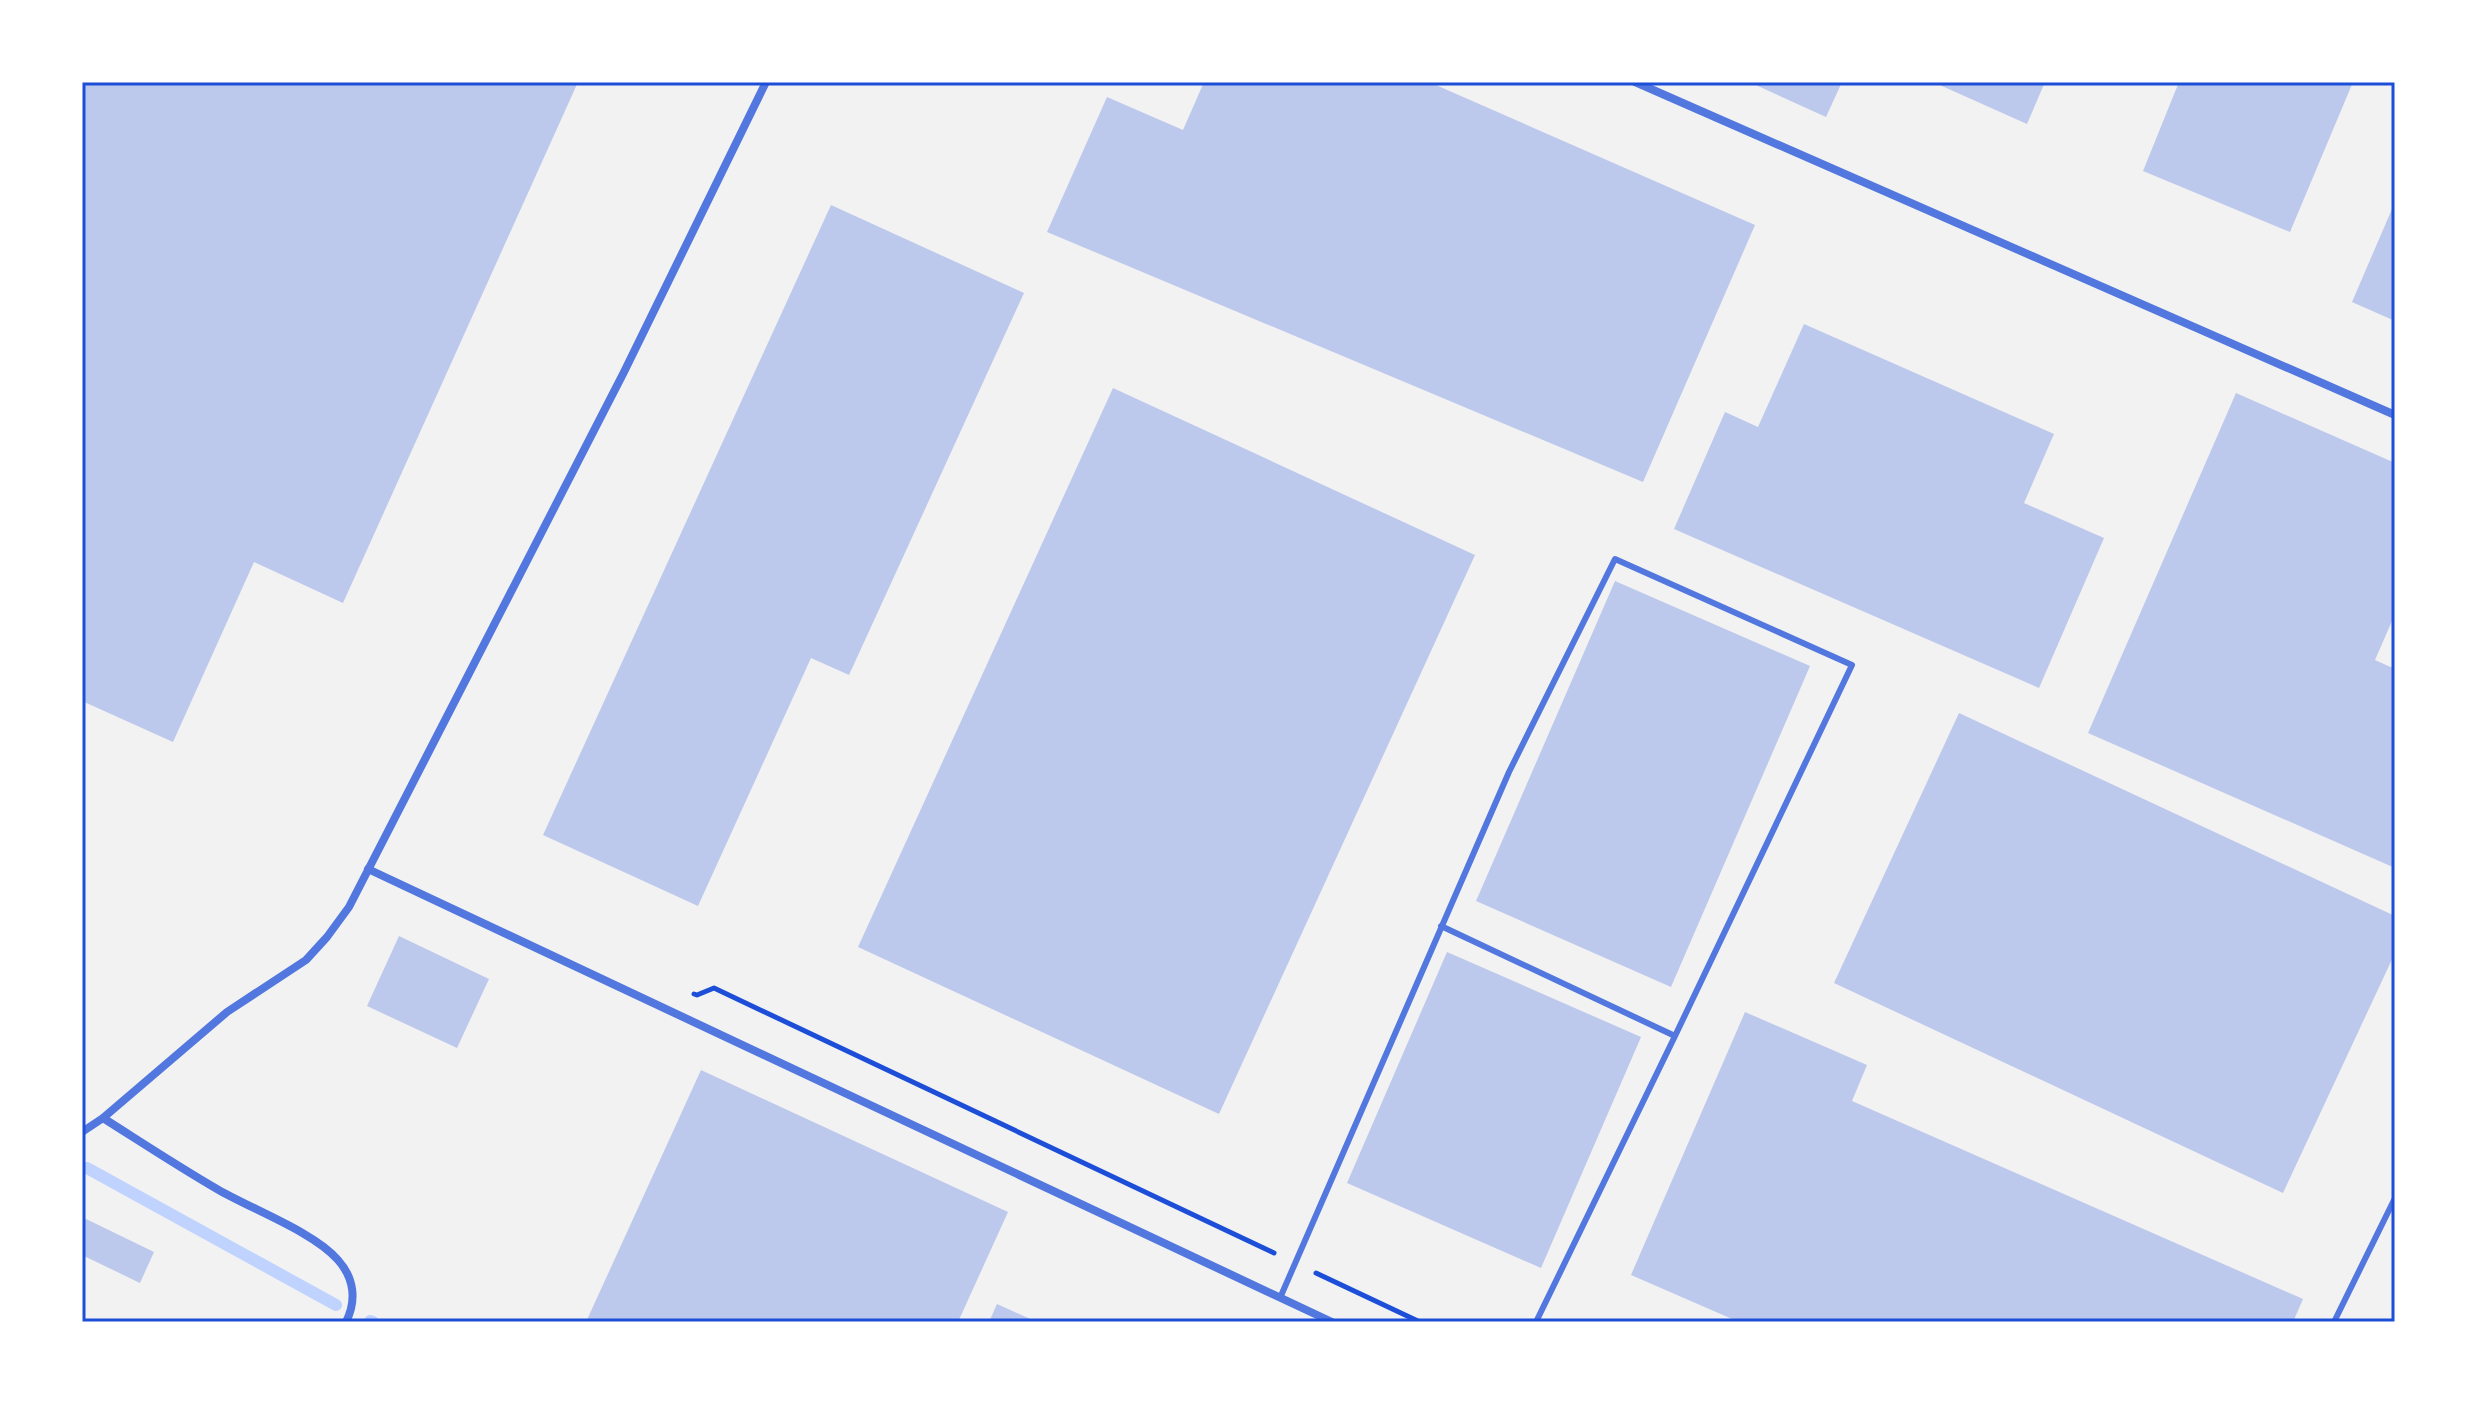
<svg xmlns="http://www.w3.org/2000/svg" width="2477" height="1404" viewBox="0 0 2477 1404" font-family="Poppins,sans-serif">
<rect width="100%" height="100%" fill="#f2f2f2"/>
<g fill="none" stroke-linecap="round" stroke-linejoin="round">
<path stroke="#bfd3fe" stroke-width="12" d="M87 1168 336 1305
M370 1321 373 1322"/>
</g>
<path fill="#bdc9ec" d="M82 82H578L343 603 254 562 173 742 82 701Z
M1204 82H1429L1755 225 1643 482 1047 232 1107 97 1183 130Z
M1749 82H1842L1826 117Z
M1933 82H2045L2027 124Z
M2179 82H2353L2290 232 2143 171Z
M2395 202V321L2352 302Z
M831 205 1024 293 849 675 811 658 698 906 543 835Z
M1804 324 2054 434 2024 503 2104 538 2039 688 1674 529 1725 412 1758 427Z
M1113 388 1475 555 1219 1114 858 947Z
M2236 393 2395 463V614L2375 660 2395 669V868L2088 733Z
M1615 581 1810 666 1671 987 1476 901Z
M1959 713 2395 916V953L2283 1193 1834 983Z
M399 936 489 979 457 1048 367 1006Z
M1447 952 1641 1037 1541 1268 1347 1183Z
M1745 1012 1867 1065 1852 1101 2303 1299 2293 1322H1739L1631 1275Z
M701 1070 1008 1212 958 1322H586Z
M82 1217 154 1252 140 1283 82 1255Z
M997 1304 1037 1322H989Z"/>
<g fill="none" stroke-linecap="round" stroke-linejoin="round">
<path stroke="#1d4ed8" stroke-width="5" d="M694 994 697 995 714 988 1274 1253
M1316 1273 1420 1322"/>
<path stroke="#5277de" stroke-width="6" d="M1280 1298 1509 772 1615 559 1852 665 1675 1036 1441 926
M1536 1322 1675 1036
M2334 1322 2395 1198"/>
<path stroke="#5277de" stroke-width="8" d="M1635 82 2395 415
M368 869 1332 1322
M103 1118C141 1142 179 1167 217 1189 251 1209 314 1232 338 1260 354 1278 357 1300 346 1322
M82 1132 103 1118 227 1012 306 960 327 937 349 907 624 372 766 82"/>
</g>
<rect width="2477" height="1404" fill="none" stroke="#ffffff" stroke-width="168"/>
<rect x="84" y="84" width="2309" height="1236" fill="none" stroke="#1d4ed8" stroke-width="3"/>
</svg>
